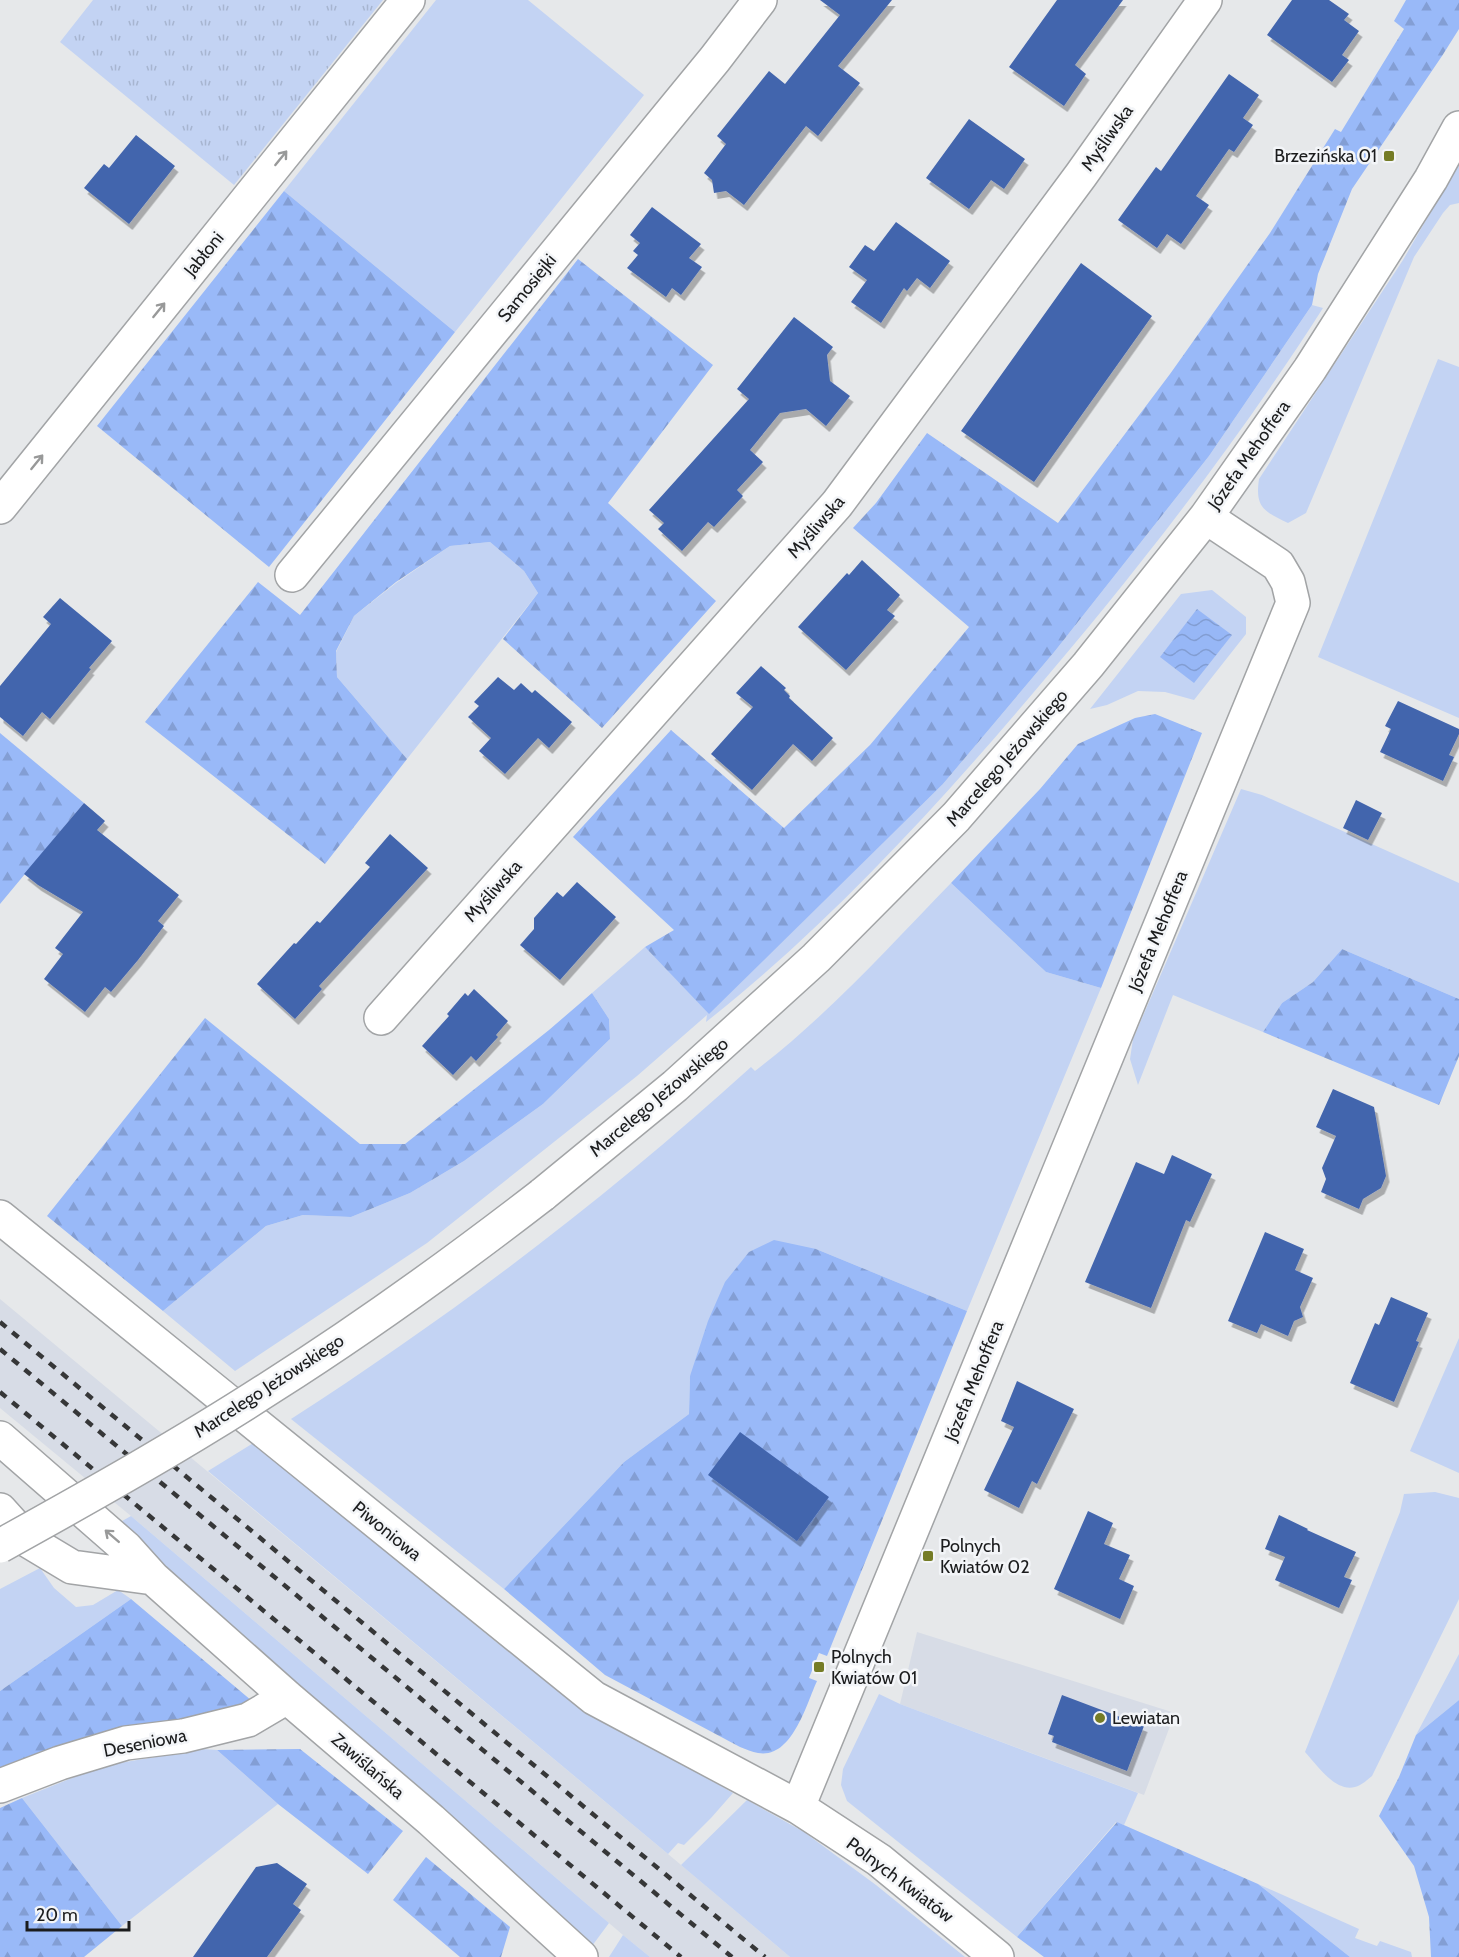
<svg xmlns="http://www.w3.org/2000/svg" width="1459" height="1957" viewBox="0 0 1459 1957" font-family="Cabin,sans-serif">
<defs>
<pattern id="forest-firs" width="22" height="20" patternUnits="userSpaceOnUse" patternTransform="scale(1.5)"><rect width="22" height="20" fill="#99b9f8"/><path d="M5 1l3.5 6h-7zM16 11l3.5 6h-7z" fill="#839ed4"/></pattern>
<pattern id="park-tufts" width="24" height="20" patternUnits="userSpaceOnUse" patternTransform="scale(1.5)"><rect width="24" height="20" fill="#c3d3f3"/><path d="M3 7l-1-3M5 7V3M7 7l1-3M15 17l-1-3M17 17v-4M19 17l1-3" fill="none" stroke="#a7b5d0"/></pattern>
<pattern id="water-waves" width="16" height="10" patternUnits="userSpaceOnUse" patternTransform="scale(1.5)"><rect width="16" height="10" fill="#97b7f6"/><path d="M0 5q4-4 8 0t8 0" fill="none" stroke="#829dd2"/></pattern>
<filter id="shadow"><feDropShadow dx="3.5" dy="6" stdDeviation="0" flood-color="#0004"/></filter>
</defs>
<rect width="100%" height="100%" fill="#e6e8ea"/>
<path fill="#d7dce6" d="M0 1299 674 1859 790 1957H650L623 1935 131 1516 0 1408Z
M917 1632 1175 1713 1144 1795 900 1704Z"/>
<path fill="#c3d3f3" d="M436 0H528L644 95 455 332 284 191Z
M1459 163V203L1450 205 1443 213 1414 257 1306 513 1288 523C1263 511 1255 507 1259 479L1403 260Z
M1312 305 1323 308C1235 446 1134 575 1028 699 931 813 824 929 706 1022L707 1015 637 1076 427 1243 235 1371 163 1311 266 1226 303 1215 351 1217 410 1193 464 1161 543 1104 610 1039 609 1019 592 993 645 947 709 1013 943 784 1055 651 1209 456Z
M1438 359 1459 367V718L1318 657Z
M490 542 524 571 538 593 407 759 337 677 336 652 354 616 396 583 450 546Z
M1212 590 1246 617V634L1194 700 1165 692 1138 691 1107 705 1090 709 1181 594Z
M1241 789 1262 795 1459 883V999L1342 949 1313 982 1282 1003 1263 1032 1173 995 1138 1085 1130 1059 1133 1039Z
M951 883 1046 972 1101 988 967 1311 816 1249 690 1376 689 1414 624 1462 504 1589 291 1419C454 1314 608 1197 751 1067L755 1071C827 1016 888 948 951 883Z
M1459 1338V1473L1410 1451Z
M255 1442 495 1641 568 1698 733 1793 711 1818 684 1845 678 1843 668 1854 208 1471Z
M1435 1492 1459 1498V1599L1372 1776C1368 1779 1364 1783 1360 1785 1338 1797 1318 1766 1305 1752L1400 1512 1404 1494Z
M131 1516 609 1923 589 1950 115 1525Z
M40 1568 54 1588 76 1607 93 1605 118 1590 131 1599 0 1691V1589Z
M1459 1654V1700L1416 1735Z
M879 1694 900 1704 1138 1793 1124 1825 1116 1822 1017 1937 847 1801 841 1785 843 1769Z
M202 1749 217 1750 278 1804 122 1926 22 1798 102 1766Z
M747 1800 804 1832 876 1885 965 1957H790L681 1865Z
M1258 1884 1359 1929 1355 1938 1377 1946 1380 1941 1411 1952 1412 1957H1350Z
M623 1935 650 1957H609Z"/>
<path fill="url(#forest-firs)" d="M1406 0H1459V29L1442 56 1352 189 1318 274 1312 305 1209 456 1055 651 943 784 709 1014 645 947 674 930 573 837 671 730 784 828 870 745 969 627 853 528 876 503 927 433 1058 523 1170 374 1270 233 1335 129 1341 132 1404 29 1394 21Z
M284 191 455 332 269 567 97 426Z
M578 259 713 365 608 503 716 601 602 728 503 639 538 593 524 571 490 542 450 546 396 582 354 616 336 651 337 677 407 759 325 864 145 722 258 582 300 615Z
M1155 714 1202 733 1101 988 1046 972 951 883 1040 789 1078 744 1135 718Z
M0 733 84 803 0 904Z
M1342 949 1459 999V1056L1439 1105 1263 1032 1282 1003 1313 982Z
M592 993 609 1019 610 1039 543 1104 464 1161 410 1193 351 1217 303 1215 266 1226 163 1311 47 1216 205 1018 360 1144H405L549 1030Z
M774 1240 816 1249 967 1311 827 1656 819 1653 809 1678 817 1681C806 1705 792 1759 758 1753 752 1752 746 1749 740 1747L605 1675 504 1589 624 1462 689 1414 690 1376 708 1321 725 1282 749 1252Z
M131 1599 252 1701 71 1747 0 1774V1691Z
M1459 1700V1957H1431L1429 1917 1414 1866 1379 1816 1399 1777 1416 1735Z
M300 1749 403 1831 368 1874 278 1804 217 1750Z
M22 1798 122 1926 84 1957H0V1808Z
M1117 1822 1258 1884 1350 1957H1044L1017 1937Z
M426 1857 510 1927 501 1957H460L393 1900Z"/>
<path fill="url(#park-tufts)" d="M93 0H383L234 185 60 42Z"/>
<path fill="url(#water-waves)" d="M1197 609 1232 635 1194 683 1160 657Z"/>
<path fill="#4365ad" filter="url(#shadow)" d="M820 0H892L838 66 860 83 818 136 806 126 744 205 726 191 714 193 712 180 704 173 726 144 717 136 769 71 785 84 840 15Z
M1057 0H1123L1075 65 1086 74 1064 106 1009 67Z
M1292 0H1329L1349 14 1344 20 1359 31 1342 55 1349 60 1332 82 1267 35Z
M1229 74 1259 95 1243 118 1253 125 1234 152 1229 149 1196 196 1209 205 1181 244 1167 234 1157 248 1118 220 1156 167 1161 171Z
M969 119 1025 159 1004 189 991 180 969 209 926 178Z
M136 135 175 166 129 224 84 188 104 164 109 168Z
M652 207 701 244 689 258 702 267 681 295 672 288 666 297 627 268 638 255 633 251 640 243 630 235Z
M896 222 950 261 930 288 917 278 907 291 904 288 881 323 851 302 867 280 849 267 865 245 874 251Z
M1081 263 1152 316 1034 482 961 431Z
M794 317 833 347 827 355 830 381 850 396 826 426 806 409 780 413 750 450 763 462 737 490 743 496 714 527 708 522 682 551 658 529 664 523 649 510 749 399 737 389Z
M862 560 900 595 887 610 895 616 846 670 798 627 847 573 849 575Z
M60 598 112 641 89 668 91 669 50 719 42 712 23 736 0 717V686L51 624 43 617Z
M761 666 786 688 784 690 790 696 789 698 833 738 812 761 793 744 752 790 711 754 753 707 736 693Z
M498 677 514 690 521 683 532 693 535 690 572 722 549 748 538 738 505 774 479 751 491 738 468 717 479 706 474 702Z
M1398 701 1459 729V734L1449 755 1454 757 1443 781 1380 752 1391 729 1385 726Z
M1356 800 1382 813 1368 840 1343 828Z
M84 803 105 821 97 830 179 895 158 921 164 926 138 960 111 992 105 987 85 1012 44 979 63 954 55 948 83 912 38 885 24 874Z
M390 834 428 868 319 986 322 989 295 1019 257 984 294 943 296 944 317 921 320 923 370 867 365 863Z
M577 882 616 917 560 980 520 945 534 929V918L557 892 563 897Z
M474 989 508 1021 496 1035 498 1037 476 1061 471 1056 453 1075 422 1046 449 1016 447 1014 465 993 468 996Z
M1333 1089 1374 1107 1386 1176 1381 1188 1363 1199 1359 1209 1321 1192 1326 1179 1322 1168 1336 1136 1316 1127Z
M1172 1155 1212 1174 1190 1222 1186 1220 1151 1308 1085 1282 1136 1162 1164 1174Z
M1265 1232 1304 1249 1295 1270 1313 1278 1300 1307 1303 1317 1294 1321 1288 1336 1261 1324 1257 1333 1228 1321Z
M1391 1297 1428 1313 1416 1341 1419 1342 1394 1402 1350 1383 1375 1323 1379 1325Z
M1017 1381 1074 1409 1037 1484 1032 1481 1019 1508 984 1490 1014 1427 1001 1421Z
M740 1432 829 1497 797 1541 708 1475Z
M1088 1511 1113 1523 1104 1544 1130 1555 1119 1579 1134 1586 1120 1619 1054 1589Z
M1279 1515 1308 1529 1307 1530 1356 1552 1344 1577 1352 1580 1339 1608 1275 1580 1285 1557 1265 1549Z
M1062 1695 1144 1726 1127 1771 1052 1742 1054 1736 1048 1734Z
M277 1863 307 1884 293 1904 301 1910 267 1957H193L256 1867Z"/>
<g fill="none" stroke-linecap="round" stroke-linejoin="round">
<g stroke="#a2a4a6" stroke-width="36">
<path id="minor" d="M0 507 408 0
M292 575 715 59 760 0
M381 1018 837 504 1081 175 1205 0
M542 1195 675 1086 816 958 956 817 1088 665 1206 517 1310 369 1431 179 1459 128
M0 1217 594 1698 798 1807 879 1860 997 1957
M0 1438 126 1548 153 1578 287 1697 431 1820 581 1957
M0 1510 27 1540 72 1567 153 1578
M0 1786 60 1763 126 1743 183 1736 248 1720 287 1697
M798 1807 1293 603 1288 582 1278 565 1206 517"/>
</g>
<use href="#minor" stroke="#fff" stroke-width="33"/>
<path stroke="#363738" stroke-width="4.5" stroke-dasharray="8 8" stroke-linecap="butt" d="M0 1322 765 1957
M0 1349 732 1957
M0 1392 681 1957"/>
<g stroke="#a2a4a6" stroke-width="36" stroke-linecap="butt">
<path id="minor-bridge" d="M0 1546C92 1495 183 1444 271 1387 364 1328 454 1263 542 1195"/>
</g>
<use href="#minor-bridge" stroke="#fff" stroke-width="33"/>
</g>
<defs><path id="oneway-shaft" d="M-6 0H5M1.5-3L5.5 0L1.5 3" fill="none" stroke-width="1.6" stroke-linecap="round" stroke-linejoin="round" transform="scale(1.5)"/></defs>
<g stroke="#989999">
<use href="#oneway-shaft" transform="translate(281 158) rotate(-51)"/>
<use href="#oneway-shaft" transform="translate(159 310) rotate(-51)"/>
<use href="#oneway-shaft" transform="translate(37 462) rotate(-51)"/>
<use href="#oneway-shaft" transform="translate(112 1536) rotate(-139)"/>
</g>
<g fill="#757c26" stroke="#f3f5f8" stroke-width="2">
<rect x="1383" y="150" width="12" height="12" rx="3"/>
<rect x="922" y="1550" width="12" height="12" rx="3"/>
<rect x="813" y="1661" width="12" height="12" rx="3"/>
<circle cx="1100" cy="1718" r="6"/>
</g>
<g text-anchor="middle" dominant-baseline="central" stroke-width="5" stroke-linejoin="round" paint-order="stroke">
<g font-size="18" fill="#1b1c1d" stroke="#f3f5f8">
<text transform="translate(1107 138) rotate(-55)">Myśliwska</text>
<text transform="translate(204 254) rotate(-51)">Jabłoni</text>
<text transform="translate(527 288) rotate(-51)">Samosiejki</text>
<text transform="translate(1249 455) rotate(-55)">Józefa Mehoffera</text>
<text transform="translate(816 527) rotate(-49)">Myśliwska</text>
<text transform="translate(1007 758) rotate(-49)">Marcelego Jeżowskiego</text>
<text transform="translate(493 891) rotate(-48)">Myśliwska</text>
<text transform="translate(1158 931) rotate(-68)">Józefa Mehoffera</text>
<text transform="translate(659 1097) rotate(-40)">Marcelego Jeżowskiego</text>
<text transform="translate(974 1381) rotate(-68)">Józefa Mehoffera</text>
<text transform="translate(269 1386) rotate(-33)">Marcelego Jeżowskiego</text>
<text transform="translate(387 1531) rotate(39)">Piwoniowa</text>
<text transform="translate(145 1743) rotate(-11)">Deseniowa</text>
<text transform="translate(368 1766) rotate(41)">Zawiślańska</text>
<text transform="translate(900 1880) rotate(37)">Polnych Kwiatów</text>
</g>
<g font-size="18" fill="#1b1c1d" stroke="#f3f5f8" text-anchor="start">
<text x="1377" y="156" text-anchor="end">Brzezińska 01</text>
<text x="940" y="1546">Polnych<tspan x="940" dy="21">Kwiatów 02</tspan></text>
<text x="831" y="1657">Polnych<tspan x="831" dy="21">Kwiatów 01</tspan></text>
<text x="1112" y="1718">Lewiatan</text>
</g>
</g>
<path d="M27 1921v9h102v-9" fill="none" stroke="#1b1c1d" stroke-width="3"/>
<text x="36" y="1921" font-size="18" fill="#1b1c1d" stroke="#f3f5f8" stroke-width="4.5" paint-order="stroke">20 m</text>
</svg>
